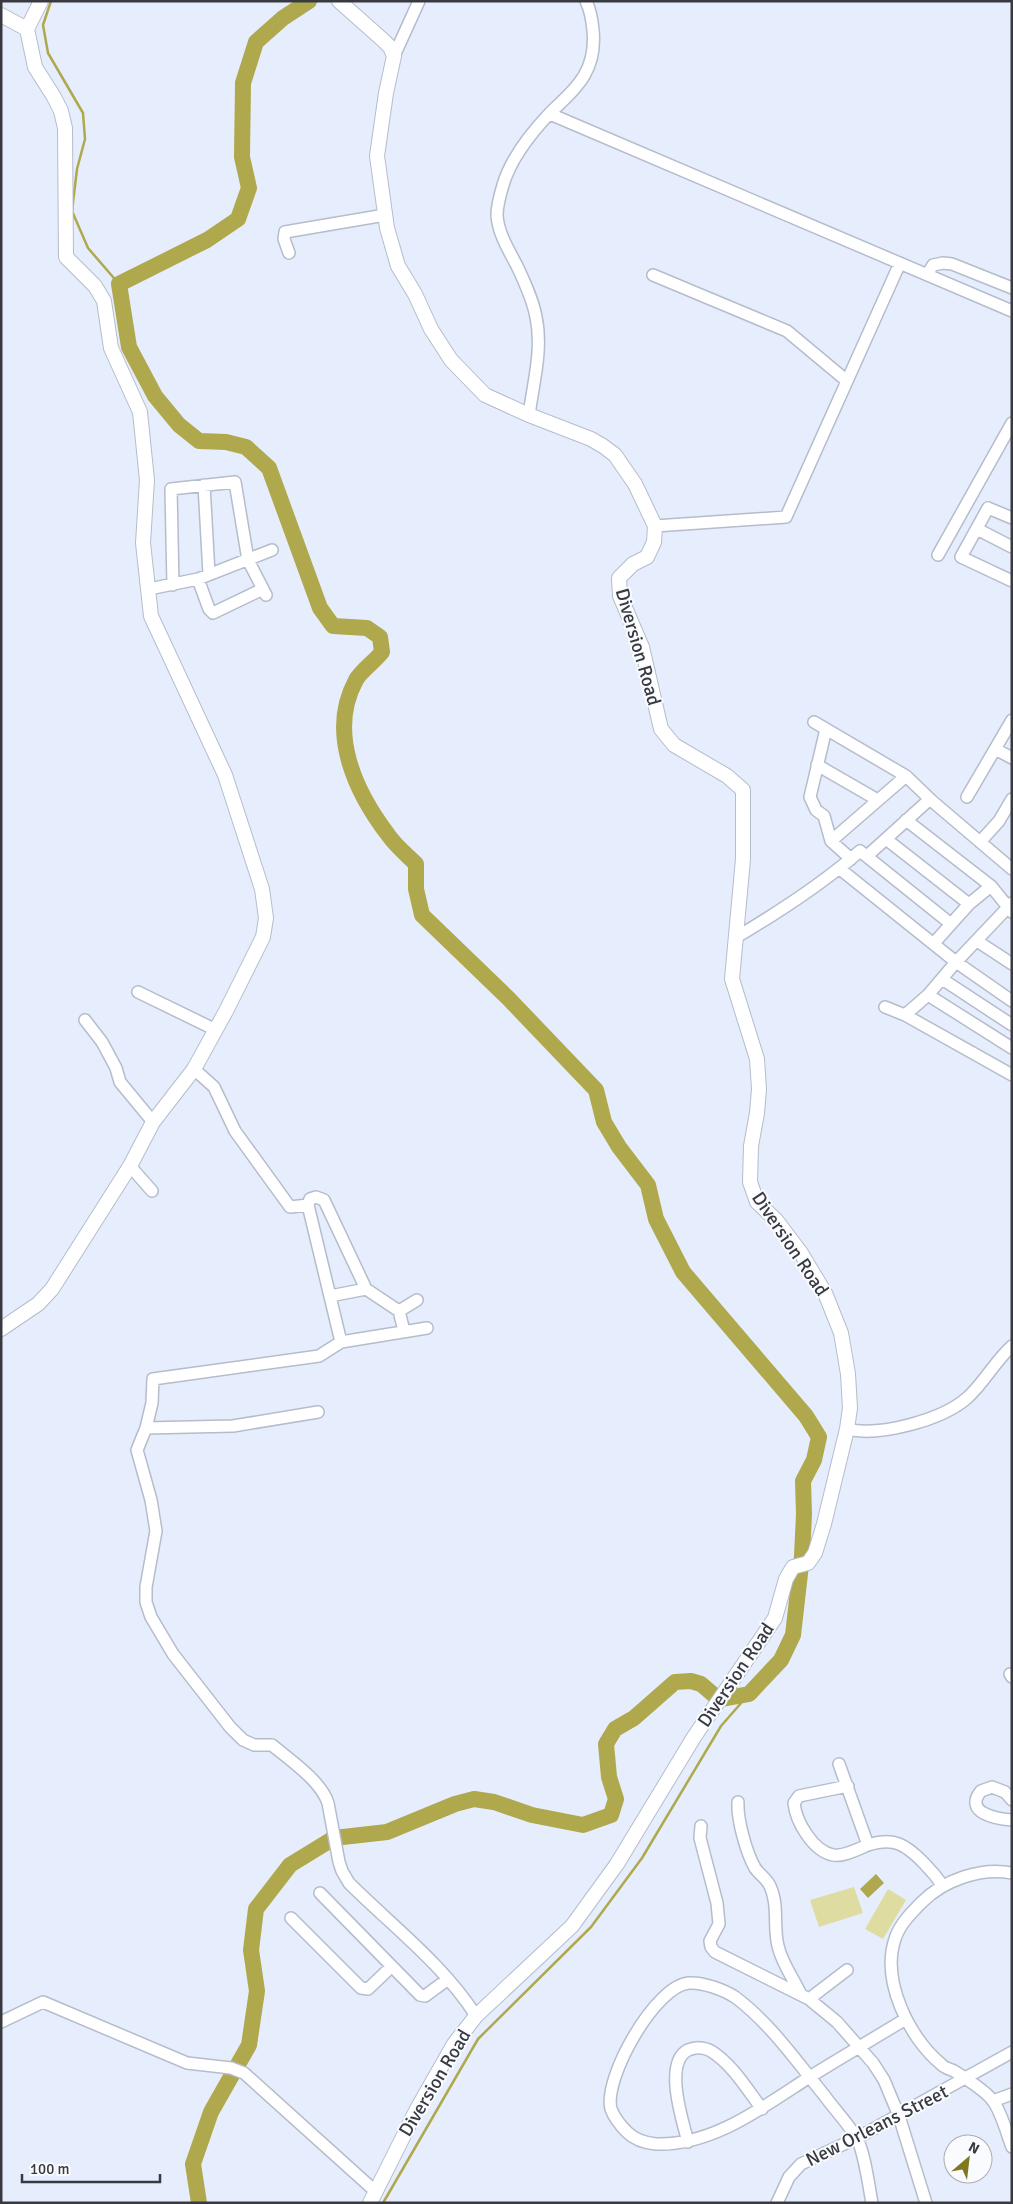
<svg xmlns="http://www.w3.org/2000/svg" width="1013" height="2204" viewBox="0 0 1013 2204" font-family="Signika,sans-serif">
<rect width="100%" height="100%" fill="#e6eefd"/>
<path fill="#dfdca2" d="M854 1887 863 1913 819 1927 810 1900Z
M888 1889 906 1900 883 1939 865 1929Z"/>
<path fill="#afa84d" d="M876 1874 884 1883 868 1898 860 1889Z"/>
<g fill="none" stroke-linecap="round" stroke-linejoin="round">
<path stroke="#afa84d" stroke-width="2.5" d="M51 1 43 25 48 53 83 113 85 139 77 169 72 211 88 248 119 284
M383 2203 478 2039 591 1927 642 1858 721 1726 749 1694"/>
<path stroke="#afa84d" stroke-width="16" d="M309 1 283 18 256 42 243 83 242 157 249 188 238 219 207 240 119 284 129 347 155 396 179 425 199 441 226 442 246 447 269 468 320 608 333 626 367 628 380 637 382 652C376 660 359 673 356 680 327 733 356 793 389 836 396 846 407 855 416 864V889L422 915 508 998 596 1090 604 1122 619 1147 648 1185 656 1219 683 1272 806 1416 819 1437 814 1460 803 1481 804 1514 802 1556 793 1635 781 1660 749 1694 722 1699
M199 2203 193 2164 211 2112 249 2045 257 1991 251 1950 256 1909 290 1865 334 1838 387 1832 455 1804 474 1799 494 1802 532 1815 583 1825 611 1815 616 1799 609 1777 606 1744 615 1729 634 1718 675 1682 691 1681 701 1684 715 1696"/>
<g stroke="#b5bccb" stroke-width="14">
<path id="minor" d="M394 56 419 1
M550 114 1012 311
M289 253 284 239 285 232 385 215
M653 275 787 331 847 381
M927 275 933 265 943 263 952 264 1012 288
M529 415C533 384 543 349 536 317 533 300 525 283 518 268 510 252 498 234 497 215 497 206 500 195 503 185 511 158 530 134 550 113 577 87 597 71 593 30 592 20 591 11 586 1
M204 485 209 574
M1012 518 988 508 961 557 1012 581
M655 526 786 517 900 263
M977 529 1012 547
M938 555 1012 423
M198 579 209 609 213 613 263 589
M173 585 171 489 235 482 248 560 266 595
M149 589 198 579 272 550
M814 722 906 776 932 801 1012 869
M826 729 810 797 816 810 824 816 831 841 851 859
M995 749 1012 758
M817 765 876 799
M967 797 1012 720
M906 820 991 886 1012 912
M886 839 969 904
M831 841 906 776
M980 842 999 821 1012 799
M867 856 930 799
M840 869 956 962 1012 1001
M735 938C779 912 821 885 860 851L951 924
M977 941 1012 964
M934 943 969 904 991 886
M942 979 1012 1025
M138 992 216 1030
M928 995 1012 1048
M885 1007 905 1015 1012 1075
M905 1015 928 995 956 962 1012 903
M85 1020 102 1042 116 1068 120 1082 153 1122
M194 1069 214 1087 235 1131 290 1207 308 1205
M130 1166 152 1191
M330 1296 366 1289
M399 1311 417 1300
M404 1331 399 1311 366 1289 324 1200 316 1197 310 1199 308 1205 341 1342 427 1328
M341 1342 319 1356 153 1379 152 1403 146 1428 137 1450 151 1500 156 1531 146 1587V1602L151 1617 173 1654 230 1727 243 1740 254 1745H272C290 1760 321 1781 328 1803L339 1862 342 1871 349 1883C390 1924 445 1966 476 2016
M146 1428 233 1426 318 1412
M847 1429C879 1437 942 1420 967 1398 984 1383 995 1361 1012 1346
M1010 1674 1012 1677
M839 1764 868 1845C878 1842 889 1840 899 1844 914 1850 934 1873 943 1886
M848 1786 799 1796 794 1803C796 1822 813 1851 833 1855 843 1857 858 1849 868 1845
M1012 1800 1005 1792 992 1787 981 1791C963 1813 997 1819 1012 1820
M738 1802C737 1819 746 1852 755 1868 759 1874 767 1879 770 1886 779 1905 773 1927 778 1946 782 1964 794 1979 801 1995
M701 1826 700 1838 717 1903 719 1924 710 1941 711 1947 715 1952 809 1999 837 2022 873 2063 884 2080 899 2116 926 2203
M1012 1873C981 1867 944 1880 922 1902 912 1912 899 1925 895 1939 881 1980 909 2038 941 2064 944 2068 950 2069 954 2071 964 2077 987 2092 993 2101 1001 2111 1007 2134 1012 2147
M320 1893 420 1995 425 1996 448 1979
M291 1918 361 1988 368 1989 391 1967
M809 1999 847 1970
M1 2022 43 2002 187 2063 231 2068 244 2073 375 2191
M993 2101 1012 2094
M688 2142C683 2122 663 2063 688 2050 695 2047 704 2047 711 2051 732 2064 747 2089 762 2109
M777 2203 789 2177 801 2164 857 2138 1012 2052
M872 2203C869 2187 864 2149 856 2137 847 2122 834 2109 824 2095 797 2062 770 2023 735 1997 724 1990 703 1982 689 1983 656 1985 603 2078 611 2109 614 2117 621 2126 627 2132 635 2140 645 2143 656 2144 712 2146 763 2107 808 2078 840 2058 873 2039 904 2020"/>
</g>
<g stroke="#b5bccb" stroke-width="16">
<path id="tertiary" d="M339 1 384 41 390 47 394 56 386 93 377 156 387 228 398 266 415 294 431 329 451 360 485 395 529 415 591 439 603 446 615 455 635 484 655 526 654 542 647 557 633 564 619 578 620 596 642 647 661 729 674 745 727 776 743 790V859L732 979 757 1059 759 1089 757 1113 751 1146 750 1182 757 1202 776 1220 801 1253 825 1293 841 1333 848 1374 850 1408 847 1429 824 1524 815 1553 808 1563 793 1567 786 1579 775 1618 694 1737 617 1864 572 1926 476 2016 454 2044 417 2109 370 2203
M1 15 27 29 35 67 54 97 61 111 65 128 66 257 95 286 104 301 111 348 140 412 147 480 143 543 151 616 225 775 262 889 266 918 263 937 226 1011 194 1069 153 1122 130 1166 52 1289 38 1304 1 1329
M27 29 41 1"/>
</g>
<use href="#minor" stroke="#fff" stroke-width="11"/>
<use href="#tertiary" stroke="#fff" stroke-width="14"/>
</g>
<g text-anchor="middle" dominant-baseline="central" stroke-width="4" stroke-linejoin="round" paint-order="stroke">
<g font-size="19" fill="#383a40" stroke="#f9fbfe">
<text transform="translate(638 647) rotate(74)">Diversion Road</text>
<text transform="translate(790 1244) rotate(56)">Diversion Road</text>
<text transform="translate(736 1675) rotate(-56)">Diversion Road</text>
<text transform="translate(435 2083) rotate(-59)">Diversion Road</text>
<text transform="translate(877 2126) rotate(-27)">New Orleans Street</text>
</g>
</g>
<rect width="1013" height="2204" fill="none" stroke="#383a40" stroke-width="5"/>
<g transform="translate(968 2159) rotate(28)"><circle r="24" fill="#f9fbfe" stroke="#acaeb2"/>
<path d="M0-4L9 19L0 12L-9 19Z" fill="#7f781e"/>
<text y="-8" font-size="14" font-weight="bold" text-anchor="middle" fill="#383a40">N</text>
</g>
<path d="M22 2174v8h138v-8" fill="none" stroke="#383a40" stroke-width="2.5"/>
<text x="30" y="2174" font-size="15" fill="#383a40" stroke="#f9fbfe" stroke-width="4" paint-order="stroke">100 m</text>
</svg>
